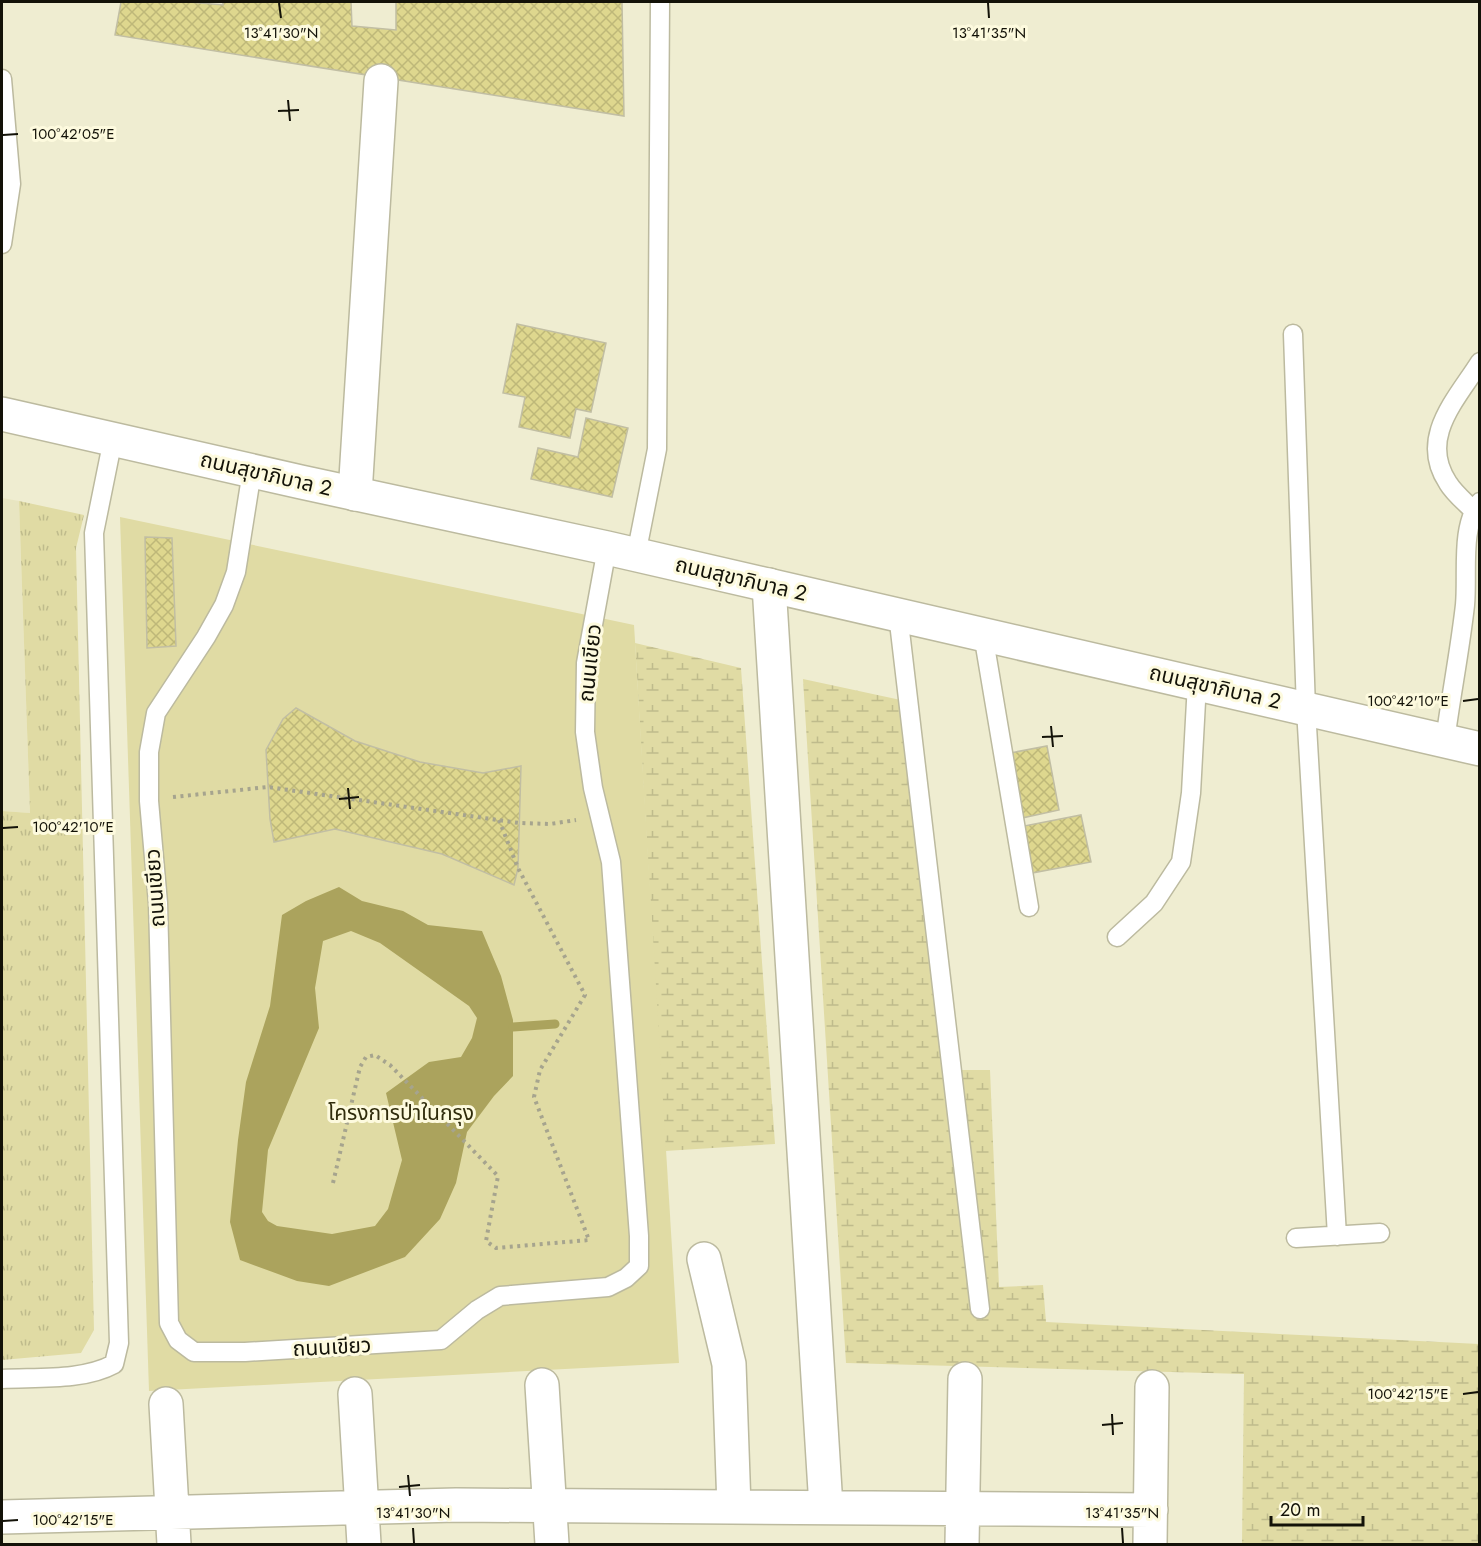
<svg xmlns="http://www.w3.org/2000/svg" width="1481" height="1546" viewBox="0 0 1481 1546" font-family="Jost,'Noto Sans Thai',sans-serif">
<defs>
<pattern id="grass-tufts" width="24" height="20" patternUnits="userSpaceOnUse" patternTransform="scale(1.5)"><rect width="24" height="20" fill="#e0dba4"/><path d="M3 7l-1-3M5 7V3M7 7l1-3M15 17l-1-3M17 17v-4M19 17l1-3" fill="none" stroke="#bfbb8c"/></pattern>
<pattern id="wetland-marsh" width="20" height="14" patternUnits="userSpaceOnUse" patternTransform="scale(1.5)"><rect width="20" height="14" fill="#e0dba4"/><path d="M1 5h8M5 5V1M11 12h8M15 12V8" fill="none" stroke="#bfbb8c"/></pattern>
<pattern id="building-cross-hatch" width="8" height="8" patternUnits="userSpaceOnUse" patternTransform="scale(1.5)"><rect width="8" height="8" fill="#ded78e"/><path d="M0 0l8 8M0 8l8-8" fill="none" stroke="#beb879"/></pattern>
</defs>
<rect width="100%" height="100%" fill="#efedd1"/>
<path fill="#e8e5c1" d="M2 498 19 501 30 813 2 811Z"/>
<path fill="url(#grass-tufts)" d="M19 501 84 515 76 548 94 1330 81 1353 2 1360V811L30 813Z"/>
<path fill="url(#wetland-marsh)" d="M635 643 741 668 775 1144 665 1151Z
M803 679 910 702 961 1070H990L999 1287 1043 1285 1046 1322 1479 1344V1544H1242L1244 1374 846 1363Z"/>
<path fill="#e0dba4" d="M120 517 634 625 679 1363 149 1391Z"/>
<path fill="#aba35d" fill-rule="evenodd" d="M339 887 362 901 403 911 428 925 482 931 501 976 513 1020V1076L494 1096 467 1132 456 1183 440 1219 405 1257 329 1286 297 1281 240 1260 230 1222 238 1140 246 1082 270 1006 282 915 306 901ZM351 931 380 943 469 1006 477 1018 472 1038 461 1057 429 1062 386 1093 402 1160 388 1209 375 1226 332 1234 277 1226 268 1221 262 1212 268 1150 319 1028 315 988 323 941Z"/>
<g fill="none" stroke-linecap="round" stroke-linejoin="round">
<path stroke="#aba35d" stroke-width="9" d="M513 1027 555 1024"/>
</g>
<path fill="url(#building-cross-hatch)" stroke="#c1bea3" stroke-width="1.5" d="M121 2H189L223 5V2H351L352 26 396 30V2H622L624 116 115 35Z
M517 324 606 343 591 412 576 409 570 438 519 427 525 397 503 393Z
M586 418 628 428 612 497 531 479 538 448 578 457Z
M145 537 172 538 176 646 147 648Z
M296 708 355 741 420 762 483 773 521 766 518 868 514 885 442 854 335 829 274 842 270 819 266 750 283 719Z
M1047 746 1059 810 1022 818 1010 753Z
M1081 815 1091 862 1032 873 1024 826Z"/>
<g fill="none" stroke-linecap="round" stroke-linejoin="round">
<g stroke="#bcba9f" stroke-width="21">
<path id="lane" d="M2 79 11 184 2 244
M1293 334 1306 709 1337 1236
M252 471 236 572 224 605 206 637 156 713 149 752V801L158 903 169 1323 178 1340 194 1352H245L441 1340 477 1310 500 1296 608 1287 626 1278 639 1266V1236L611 862 593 788 585 732 586 663 607 548
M1473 510C1465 502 1454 493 1448 483 1418 438 1456 400 1480 362
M636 555 657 449 660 2
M898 614 980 1309
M983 634 1029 907
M1445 741C1451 695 1460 650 1465 605 1468 573 1460 527 1480 502
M1117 937 1154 903 1181 862 1191 793 1197 683
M1296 1238 1380 1233
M2 1379C37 1377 83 1381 114 1364L119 1343 94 533 113 439"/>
</g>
<g stroke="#bcba9f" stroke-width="36">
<path id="street" d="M355 494 381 81
M769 585 826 1507
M704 1259 729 1364 734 1507
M542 1385 552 1544
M355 1394 364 1544
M166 1404 174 1544
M2 1517 456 1505 1151 1510
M962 1544 965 1379
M1150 1544 1152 1387"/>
</g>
<g stroke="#bcba9f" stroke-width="36">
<path id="secondary" d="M2 414 301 482 607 548 1480 749"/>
</g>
<path stroke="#a6a48e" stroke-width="4" stroke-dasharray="3 4.5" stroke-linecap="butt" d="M173 797 268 787 519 823 550 824 576 820
M333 1183 360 1067 366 1057 375 1055 390 1065 498 1176 486 1241 496 1248 589 1240 534 1097 540 1070 585 995 518 868 499 820"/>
<use href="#lane" stroke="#fff" stroke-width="18"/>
<use href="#street" stroke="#fff" stroke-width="33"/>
<use href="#secondary" stroke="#fff" stroke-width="33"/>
</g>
<path fill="none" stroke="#131208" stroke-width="2" d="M279 3 281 18M988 3 989 18M288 100 290 121M278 111 299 110M3 135 18 134M1463 701 1478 699M1051 726 1053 747M1042 737 1063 736M348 788 350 809M339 799 359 797M3 828 18 827M1463 1394 1478 1392M1112 1414 1113 1435M1102 1425 1123 1423M408 1475 410 1496M399 1487 420 1485M3 1521 18 1520M413 1528 414 1543M1122 1528 1123 1543"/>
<g text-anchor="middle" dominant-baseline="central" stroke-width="6" stroke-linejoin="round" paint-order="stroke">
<g font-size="21" fill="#131208" stroke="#fdfade">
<text transform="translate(266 474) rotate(13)">ถนนสุขาภิบาล 2</text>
<text transform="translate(741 579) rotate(13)">ถนนสุขาภิบาล 2</text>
<text transform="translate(590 663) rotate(-84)">ถนนเขียว</text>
<text transform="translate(1215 687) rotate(13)">ถนนสุขาภิบาล 2</text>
<text transform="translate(155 888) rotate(-94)">ถนนเขียว</text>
<text transform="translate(332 1347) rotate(-3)">ถนนเขียว</text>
</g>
<g font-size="21" fill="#302c0c" stroke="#fdfade">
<text x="401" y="1113">โครงการป่าในกรุง</text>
</g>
</g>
<g font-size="15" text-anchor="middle" fill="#131208" stroke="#fdfade" stroke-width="6" stroke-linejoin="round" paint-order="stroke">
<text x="281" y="38">13°41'30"N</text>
<text x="989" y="38">13°41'35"N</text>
<text x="73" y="139">100°42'05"E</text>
<text x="1408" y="706">100°42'10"E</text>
<text x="73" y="832">100°42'10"E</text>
<text x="1408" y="1399">100°42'15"E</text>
<text x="413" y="1518">13°41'30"N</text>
<text x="1122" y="1518">13°41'35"N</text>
<text x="73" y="1525">100°42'15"E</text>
</g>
<rect width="1481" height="1546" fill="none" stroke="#131208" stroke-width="6"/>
<path d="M1271 1516v9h92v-9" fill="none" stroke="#131208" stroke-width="3"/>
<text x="1280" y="1516" font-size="18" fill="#131208" stroke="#fdfade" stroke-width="4.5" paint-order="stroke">20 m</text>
</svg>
